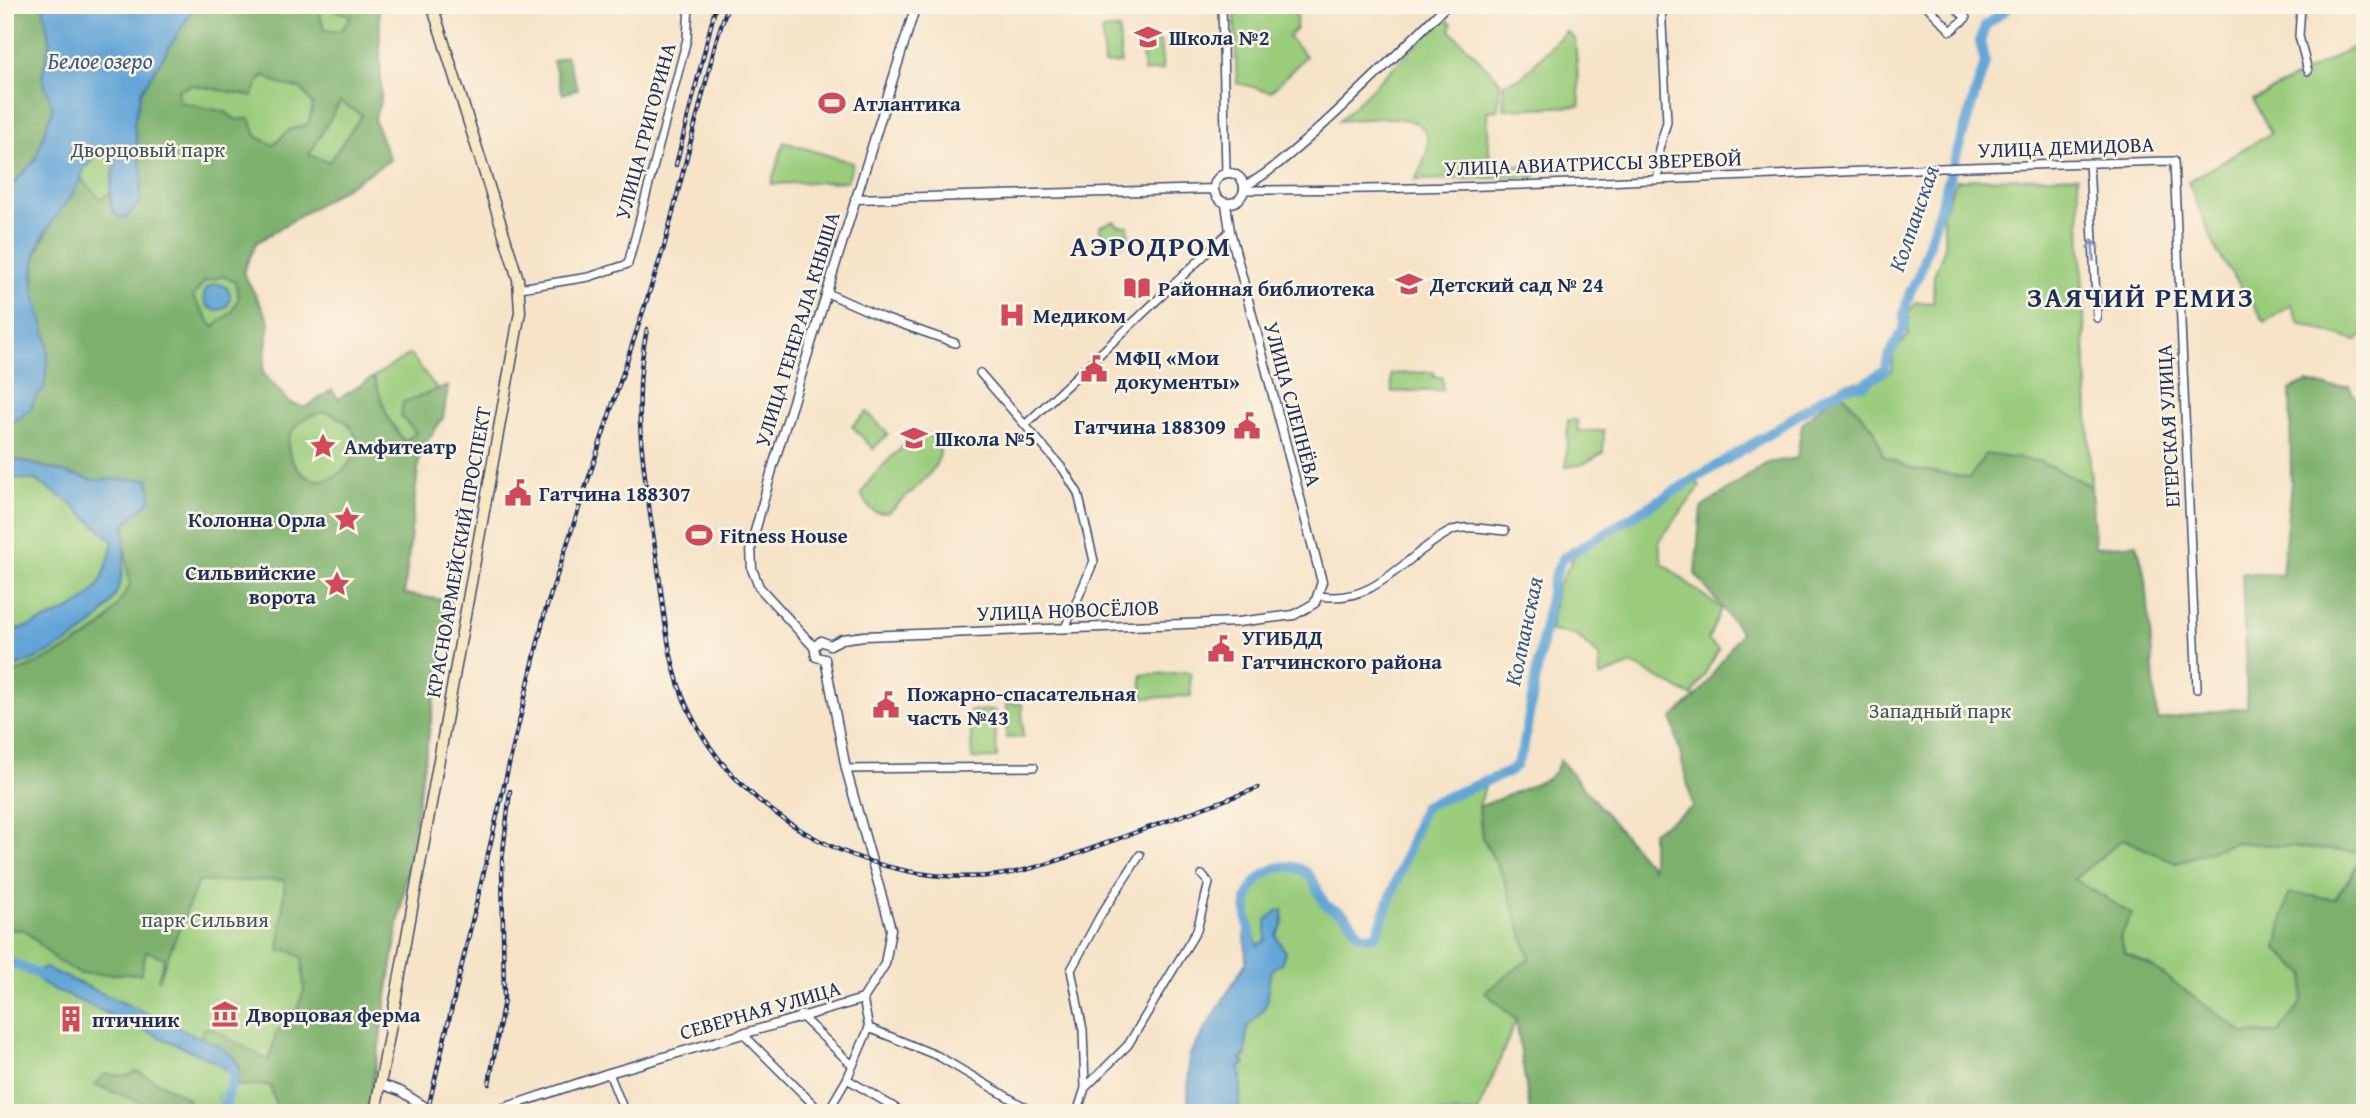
<svg xmlns="http://www.w3.org/2000/svg" width="2370" height="1118" viewBox="0 0 2370 1118" font-family="'Gentium Book Plus',serif">
<rect width="100%" height="100%" fill="#fcf5e5"/>
<filter id="ink" filterUnits="userSpaceOnUse"><feTurbulence type="fractalNoise" baseFrequency=".0143" numOctaves="2"/><feDisplacementMap in="SourceGraphic" scale="14" xChannelSelector="R" yChannelSelector="G"/><feConvolveMatrix kernelMatrix="1 2 1 2 8 2 1 2 1" color-interpolation-filters="sRGB"/></filter>
<filter id="wash" filterUnits="userSpaceOnUse"><feTurbulence type="fractalNoise" baseFrequency=".00686" numOctaves="4" result="noise"/><feDisplacementMap in="SourceGraphic" scale="28" xChannelSelector="R" yChannelSelector="G"/><feGaussianBlur stdDeviation="1.57" result="paint"/><feColorMatrix in="noise" values="0 0 0 0 0 0 0 0 0 0 0 0 0 0 0 0 0 1.4 0 .05"/><feComposite in="paint" operator="in"/></filter>
<g filter="url(#wash)">
<rect width="100%" height="100%" fill="#f6e3c8"/>
<path fill="#9acc7c" stroke="#5a7e6d" stroke-width="2" d="M5 5H379L381 100 374 119 390 160 256 243 243 272 269 321 263 373 290 403 305 408 332 390 338 399 410 354 438 390 435 429 420 451 404 594 450 601 368 1113H5Z
M1234 5H1297L1296 29 1288 37 1306 56 1271 92 1237 83Z
M1444 17 1452 24 1450 30 1500 81 1498 110 1487 111 1490 167 1538 164 1536 177 1415 180C1457 104 1386 118 1339 121Z
M1119 29 1121 63 1104 64 1102 30Z
M1566 31 1575 39 1580 106 1504 109 1503 83 1521 78Z
M1160 41 1163 70 1144 72 1141 42Z
M2365 41V333L2356 341 2299 323 2291 305 2265 322 2218 253 2188 182 2271 133 2253 100Z
M784 142 853 163 847 181 771 184Z
M2078 176 2091 486 2038 461 1970 479 1909 468 1883 456 1874 429 1839 390 1865 387 1893 370V353L1909 335V312L1916 302 1933 303 1934 275 1945 247 1943 212 1956 180Z
M1114 221 1119 226H1128L1129 241 1115 247 1100 231V226Z
M1434 372V377H1442L1443 390 1392 392 1391 374Z
M867 412 888 434 873 449 852 426Z
M1568 420H1577L1578 431H1604L1603 453 1583 464 1566 467Z
M924 433C969 452 906 495 889 512 874 516 868 508 862 496 862 483 911 435 924 433Z
M1697 481 1700 487 1659 541 1662 563 1721 609 1708 640 1719 649 1692 696 1632 664 1600 677 1599 656 1576 635 1550 631 1557 587 1576 554Z
M1190 672 1191 696 1143 698 1141 675Z
M1006 704H1022L1023 737 1006 738Z
M994 710 997 758 972 759 970 711Z
M1487 779 1479 807 1482 837 1503 876 1530 958 1516 1020 1478 1113H1239C1238 1098 1244 1080 1239 1067L1246 1054 1247 1027 1264 1009 1268 997 1266 983 1272 969 1276 935 1283 924V911L1266 940 1258 945 1255 943 1247 920 1248 898 1264 876 1281 865H1290L1308 874 1326 906 1346 916 1360 935 1375 936 1391 902 1424 806Z
M2123 839 2176 863 2236 842 2365 853 2335 899 2288 894 2277 949 2305 975 2302 1001 2279 1033 2245 1034 2151 966 2125 953 2120 937 2074 879Z"/>
<path fill="#7bb06c" stroke="#4b7065" stroke-width="2" fill-rule="evenodd" d="M5 5H43L50 43 42 77 53 107 35 160 5 193Z
M196 5H318L324 30 341 31 351 16 335 10 337 5H379L381 100 374 119 390 160 256 243 243 272 269 321 263 373 290 403 305 408 332 390 338 399 374 377 388 418 404 441 416 433 401 416 403 402 448 386 443 418 420 451 404 594 450 601 368 1113H278L270 1085 237 1086 239 1067 235 1058 201 1039 202 1030 210 1027 269 1061 276 1033 294 1016 304 991 302 958 289 950 279 951 285 880 198 882 158 981 164 958 146 951 141 974H80L57 961 25 930 5 929V674C26 672 92 638 106 622 115 611 122 597 130 585L124 543 125 524 147 479 94 480 5 457V427L31 409 48 343 34 298 35 257 54 217 82 179 100 199 109 193 113 212 142 174 134 124 141 92ZM263 75 279 84 302 89 313 106 308 124 289 130 273 145 256 136 250 118 236 120 226 112 180 102 178 90 192 85 252 96ZM340 102 362 115 329 162 309 155ZM223 276 235 282 239 297 232 312 213 327 193 297 204 282ZM325 412C399 433 322 518 292 460 279 434 302 415 325 412Z
M566 56 578 89 563 94 553 61Z
M2307 382 2332 388 2349 386 2365 416V853L2236 842 2176 863 2123 839 2074 879 2132 914 2120 937 2125 953 2151 966 2245 1034 2279 1033 2302 1001 2305 975 2277 949 2288 893 2335 899 2365 857V1113H1530L1516 1020 1485 992 1530 958 1503 876 1482 837 1479 807 1547 779 1555 772 1560 760 1652 868V832L1693 807 1672 719 1702 690 1741 632 1695 574 1701 508 1767 463 1797 458 1802 424 1839 390 1874 429 1883 456 1909 468 1970 478 1985 454 2038 461 2091 486 2095 547 2137 544 2146 579 2157 720 2247 707 2242 573 2282 575 2291 482 2290 390Z
M137 1071 186 1097 197 1113H169L95 1085 105 1074 127 1076Z"/>
<path fill="#63a5d7" stroke="#3f6a9a" stroke-width="2" d="M43 5H196L141 92 134 124 142 174 140 201 126 218 118 217C103 201 115 172 116 152L109 146 98 149 90 164 84 168C77 201 43 222 35 257 28 287 42 313 47 341 50 356 45 374 44 389L36 396 31 409 5 427V193L35 160 53 108 42 77 50 43Z
M204 297a13 13 0 1 1 26 0a13 13 0 1 1-26 0Z
M5 457 94 480 148 479 152 499 125 524C124 540 125 557 122 573 114 627 51 655 5 670V628C19 631 29 626 42 621 91 602 102 593 113 541L70 503 35 480 5 478Z
M1278 910 1283 911V924L1276 935 1285 952 1281 964 1272 969C1267 981 1269 986 1268 998 1266 1010 1255 1019 1247 1027L1246 1054 1241 1059 1245 1064 1239 1067C1244 1080 1238 1098 1239 1113H1188L1189 1056 1246 962 1245 922 1247 920 1258 945 1266 940V920Z
M46 968 219 1046C231 1055 243 1062 237 1078L211 1060 46 986 36 977 39 970Z"/>
<g fill="none" stroke-linecap="round" stroke-linejoin="round">
<path stroke="#63a5d7" stroke-width="2" d="M224 1107 218 1099 219 1093 230 1086"/>
<path stroke="#63a5d7" stroke-width="10" d="M1252 949C1252 932 1244 918 1247 901 1252 874 1287 854 1309 875 1317 884 1318 895 1325 904 1330 910 1337 909 1343 914 1350 919 1355 928 1360 935L1371 937 1377 934 1424 806 1509 772 1516 766 1523 749 1553 581 1562 559 1777 429 1821 399 1846 387 1863 385 1885 370 1889 355 1905 326 1904 313 1910 292 1920 272 1985 63 1980 42 1985 26 2011 5
M5 960 49 979
M223 1113 234 1074 231 1065"/>
</g>
</g>
<g filter="url(#ink)">
<g fill="none" stroke-linecap="round" stroke-linejoin="round">
<g stroke="#3c4a6e" stroke-width="10">
<path id="minor" d="M1222 5 1226 173
M1926 5 1951 31 1966 18 1953 5
M2301 5 2299 36 2308 71
M2089 163 2097 318
M1658 178 1659 149 1667 122 1661 5
M1244 190C1554 190 1864 167 2174 161L2197 689
M520 288 589 277 628 264 687 39 689 5
M827 293 881 317 955 343
M980 373 1063 469 1078 493 1094 561 1065 628
M1025 425 1230 231
M1320 596C1378 605 1405 554 1451 531 1463 524 1491 530 1505 531
M846 769 1034 767
M800 1015 852 1065
M869 1028 938 1056 1035 1113
M742 1033 822 1113
M609 1073 625 1113
M847 1079 904 1113
M1085 1088 1128 1045 1197 930 1209 883 1202 875
M827 1113 847 1079 869 1028 863 999
M1077 1113 1085 1088 1083 1030 1071 970 1100 916 1140 855"/>
</g>
<g stroke="#3c4a6e" stroke-width="11">
<path id="tertiary" d="M1214 188a15 15 0 1 1 30 0a15 15 0 1 1-30 0Z
M1244 185C1274 180 1416 35 1447 5
M855 199 1213 189
M830 645 842 639 864 636 1238 622 1294 615 1315 603 1322 582 1230 231 1226 204
M814 647 759 587 752 569 751 546 773 466 916 5
M814 647 821 641 830 645
M814 647 816 657 825 659
M380 1084 400 1091 435 1113
M489 1113 609 1073 863 999 885 964 891 929 846 769 825 659"/>
</g>
<g stroke="#3c4a6e" stroke-width="13">
<path id="secondary" d="M375 1113 520 312 518 279 432 5"/>
</g>
<use href="#minor" stroke="#fff" stroke-width="7"/>
<use href="#tertiary" stroke="#fff" stroke-width="8"/>
<use href="#secondary" stroke="#f8e7c3" stroke-width="10"/>
<g stroke="#1b2f5e" stroke-width="4.5">
<path id="rail" d="M676 165 716 5
M647 329C629 413 648 492 659 575 665 622 669 670 690 713 743 822 878 889 998 875 1037 870 1073 855 1109 842 1159 824 1209 806 1258 788
M489 1084 504 1000 502 861 510 791
M427 1113 545 612 664 247 717 38 728 5"/>
</g>
<use href="#rail" stroke="#fcf5e5" stroke-width="2" stroke-dasharray="5" stroke-linecap="butt"/>
</g>
<defs><path id="oneway-shaft" d="M-6 0H5M1.5-3L5.5 0L1.5 3" fill="none" stroke-width="1.6" stroke-linecap="round" stroke-linejoin="round" transform="scale(1.75)"/></defs>
<use stroke="#8d97ae" href="#oneway-shaft" transform="translate(2093 250) rotate(-93)"/>
</g>
<defs>
<g id="school-bare" transform="scale(2.1)"><path d="M0-5L7-2L0 1L-7-2ZM-4 1L0 2.5L4 1V4Q0 6-4 4Z" fill="#d1495b" stroke="#fcf5e5" stroke-width="2.5" paint-order="stroke"/></g>
<g id="stadium-bare" transform="scale(2.1)"><path d="M0-5a6.5 5 0 1 0 0 10a6.5 5 0 1 0 0-10ZM-3.5-1.8h7v3.6h-7Z" fill="#d1495b" stroke="#fcf5e5" stroke-width="2.5" paint-order="stroke"/></g>
<g id="library-bare" transform="scale(2.1)"><path d="M-6-4Q-3-5.5-.7-3.5V5Q-3 3-6 4ZM6-4Q3-5.5 .7-3.5V5Q3 3 6 4Z" fill="#d1495b" stroke="#fcf5e5" stroke-width="2.5" paint-order="stroke"/></g>
<g id="hospital-bare" transform="scale(2.1)"><path d="M-5-5h3v3.5h4V-5h3V5h-3V1.5h-4V5h-3Z" fill="#d1495b" stroke="#fcf5e5" stroke-width="2.5" paint-order="stroke"/></g>
<g id="civic-bare" transform="scale(2.1)"><path d="M-.6-6.5H3V-4.5H.6V-3L4-1V1h2V6H-6V1h2V-1L-.6-3ZM-1.2 2.5V6h2.4V2.5Z" fill="#d1495b" stroke="#fcf5e5" stroke-width="2.5" paint-order="stroke"/></g>
<g id="sight-bare" transform="scale(2.1)"><path d="M0-6L1.8-2.2L6-1.7L2.9 1.2L3.7 5.4L0 3.3L-3.7 5.4L-2.9 1.2L-6-1.7L-1.8-2.2Z" fill="#d1495b" stroke="#fcf5e5" stroke-width="2.5" paint-order="stroke"/></g>
<g id="museum-bare" transform="scale(2.1)"><path d="M0-6L6-3V-2H-6V-3ZM-5-1h2V3h-2ZM-1-1h2V3h-2ZM3-1h2V3H3ZM-6 4H6V6H-6Z" fill="#d1495b" stroke="#fcf5e5" stroke-width="2.5" paint-order="stroke"/></g>
<g id="building-bare" transform="scale(2.1)"><path d="M-4-6H4V6H1V3H-1V6H-4ZM-2.5-4.3h1.7v1.8h-1.7ZM.8-4.3h1.7v1.8H.8ZM-2.5-1h1.7V.8h-1.7ZM.8-1h1.7V.8H.8Z" fill="#d1495b" stroke="#fcf5e5" stroke-width="2.5" paint-order="stroke"/></g>
</defs>
<g fill-rule="evenodd">
<use href="#school-bare" x="1148" y="37"/>
<use href="#stadium-bare" x="832" y="103"/>
<use href="#school-bare" x="1409" y="284"/>
<use href="#library-bare" x="1137" y="288"/>
<use href="#hospital-bare" x="1012" y="315"/>
<use href="#civic-bare" x="1094" y="369"/>
<use href="#civic-bare" x="1247" y="426"/>
<use href="#school-bare" x="914" y="438"/>
<use href="#sight-bare" x="323" y="446"/>
<use href="#civic-bare" x="518" y="493"/>
<use href="#sight-bare" x="347" y="519"/>
<use href="#stadium-bare" x="699" y="535"/>
<use href="#sight-bare" x="337" y="584"/>
<use href="#civic-bare" x="1221" y="649"/>
<use href="#civic-bare" x="886" y="705"/>
<use href="#museum-bare" x="225" y="1014"/>
<use href="#building-bare" x="71" y="1019"/>
</g>
<g text-anchor="middle" dominant-baseline="central" stroke-width="5" stroke-linejoin="round" paint-order="stroke">
<g font-size="21" font-weight="bold" fill="#1b2f5e" stroke="#fcf5e5" text-anchor="start">
<text x="1169" y="37">Школа №2</text>
<text x="853" y="103">Атлантика</text>
<text x="1430" y="284">Детский сад № 24</text>
<text x="1158" y="288">Районная библиотека</text>
<text x="1033" y="315">Медиком</text>
<text x="1115" y="357">МФЦ «Мои<tspan x="1115" dy="24">документы»</tspan></text>
<text x="1226" y="426" text-anchor="end">Гатчина 188309</text>
<text x="935" y="438">Школа №5</text>
<text x="344" y="446">Амфитеатр</text>
<text x="539" y="493">Гатчина 188307</text>
<text x="326" y="519" text-anchor="end">Колонна Орла</text>
<text x="720" y="535">Fitness House</text>
<text x="316" y="572" text-anchor="end">Сильвийские<tspan x="316" dy="24">ворота</tspan></text>
<text x="1242" y="637">УГИБДД<tspan x="1242" dy="24">Гатчинского района</tspan></text>
<text x="907" y="693">Пожарно-спасательная<tspan x="907" dy="24">часть №43</tspan></text>
<text x="246" y="1014">Дворцовая ферма</text>
<text x="92" y="1019">птичник</text>
</g>
<g font-size="21" fill="#1b2f5e" stroke="#fcf5e5">
<text transform="translate(645 131) rotate(-75)">УЛИЦА ГРИГОРИНА</text>
<text transform="translate(2066 147) rotate(-2)">УЛИЦА ДЕМИДОВА</text>
<text transform="translate(1593 163) rotate(-2)">УЛИЦА АВИАТРИССЫ ЗВЕРЕВОЙ</text>
<text transform="translate(797 329) rotate(-73)">УЛИЦА ГЕНЕРАЛА КНЫША</text>
<text transform="translate(1293 404) rotate(75)">УЛИЦА СЛЕПНЁВА</text>
<text transform="translate(2168 426) rotate(-93)">ЕГЕРСКАЯ УЛИЦА</text>
<text transform="translate(458 552) rotate(-80)">КРАСНОАРМЕЙСКИЙ ПРОСПЕКТ</text>
<text transform="translate(1068 610) rotate(-2)">УЛИЦА НОВОСЁЛОВ</text>
<text transform="translate(760 1010) rotate(-16)">СЕВЕРНАЯ УЛИЦА</text>
</g>
<g font-size="21" fill="#3b5666" stroke="#fcf5e5">
<text x="148" y="149">Дворцовый парк</text>
<text x="1940" y="710">Западный парк</text>
<text x="205" y="919">парк Сильвия</text>
</g>
<g font-size="23" font-style="italic" fill="#345888" stroke="#fcf5e5">
<text x="100" y="60">Белое озеро</text>
<text transform="translate(1913 218) rotate(-71)">Колпанская</text>
<text transform="translate(1523 631) rotate(-78)">Колпанская</text>
</g>
<g font-size="28" font-weight="bold" letter-spacing="2" fill="#1b2f5e" stroke="#fcf5e5">
<text x="1151" y="245">АЭРОДРОМ</text>
<text x="2141" y="296">ЗАЯЧИЙ РЕМИЗ</text>
</g>
</g>
<rect width="2370" height="1118" fill="none" stroke="#fcf5e5" stroke-width="28"/>
</svg>
